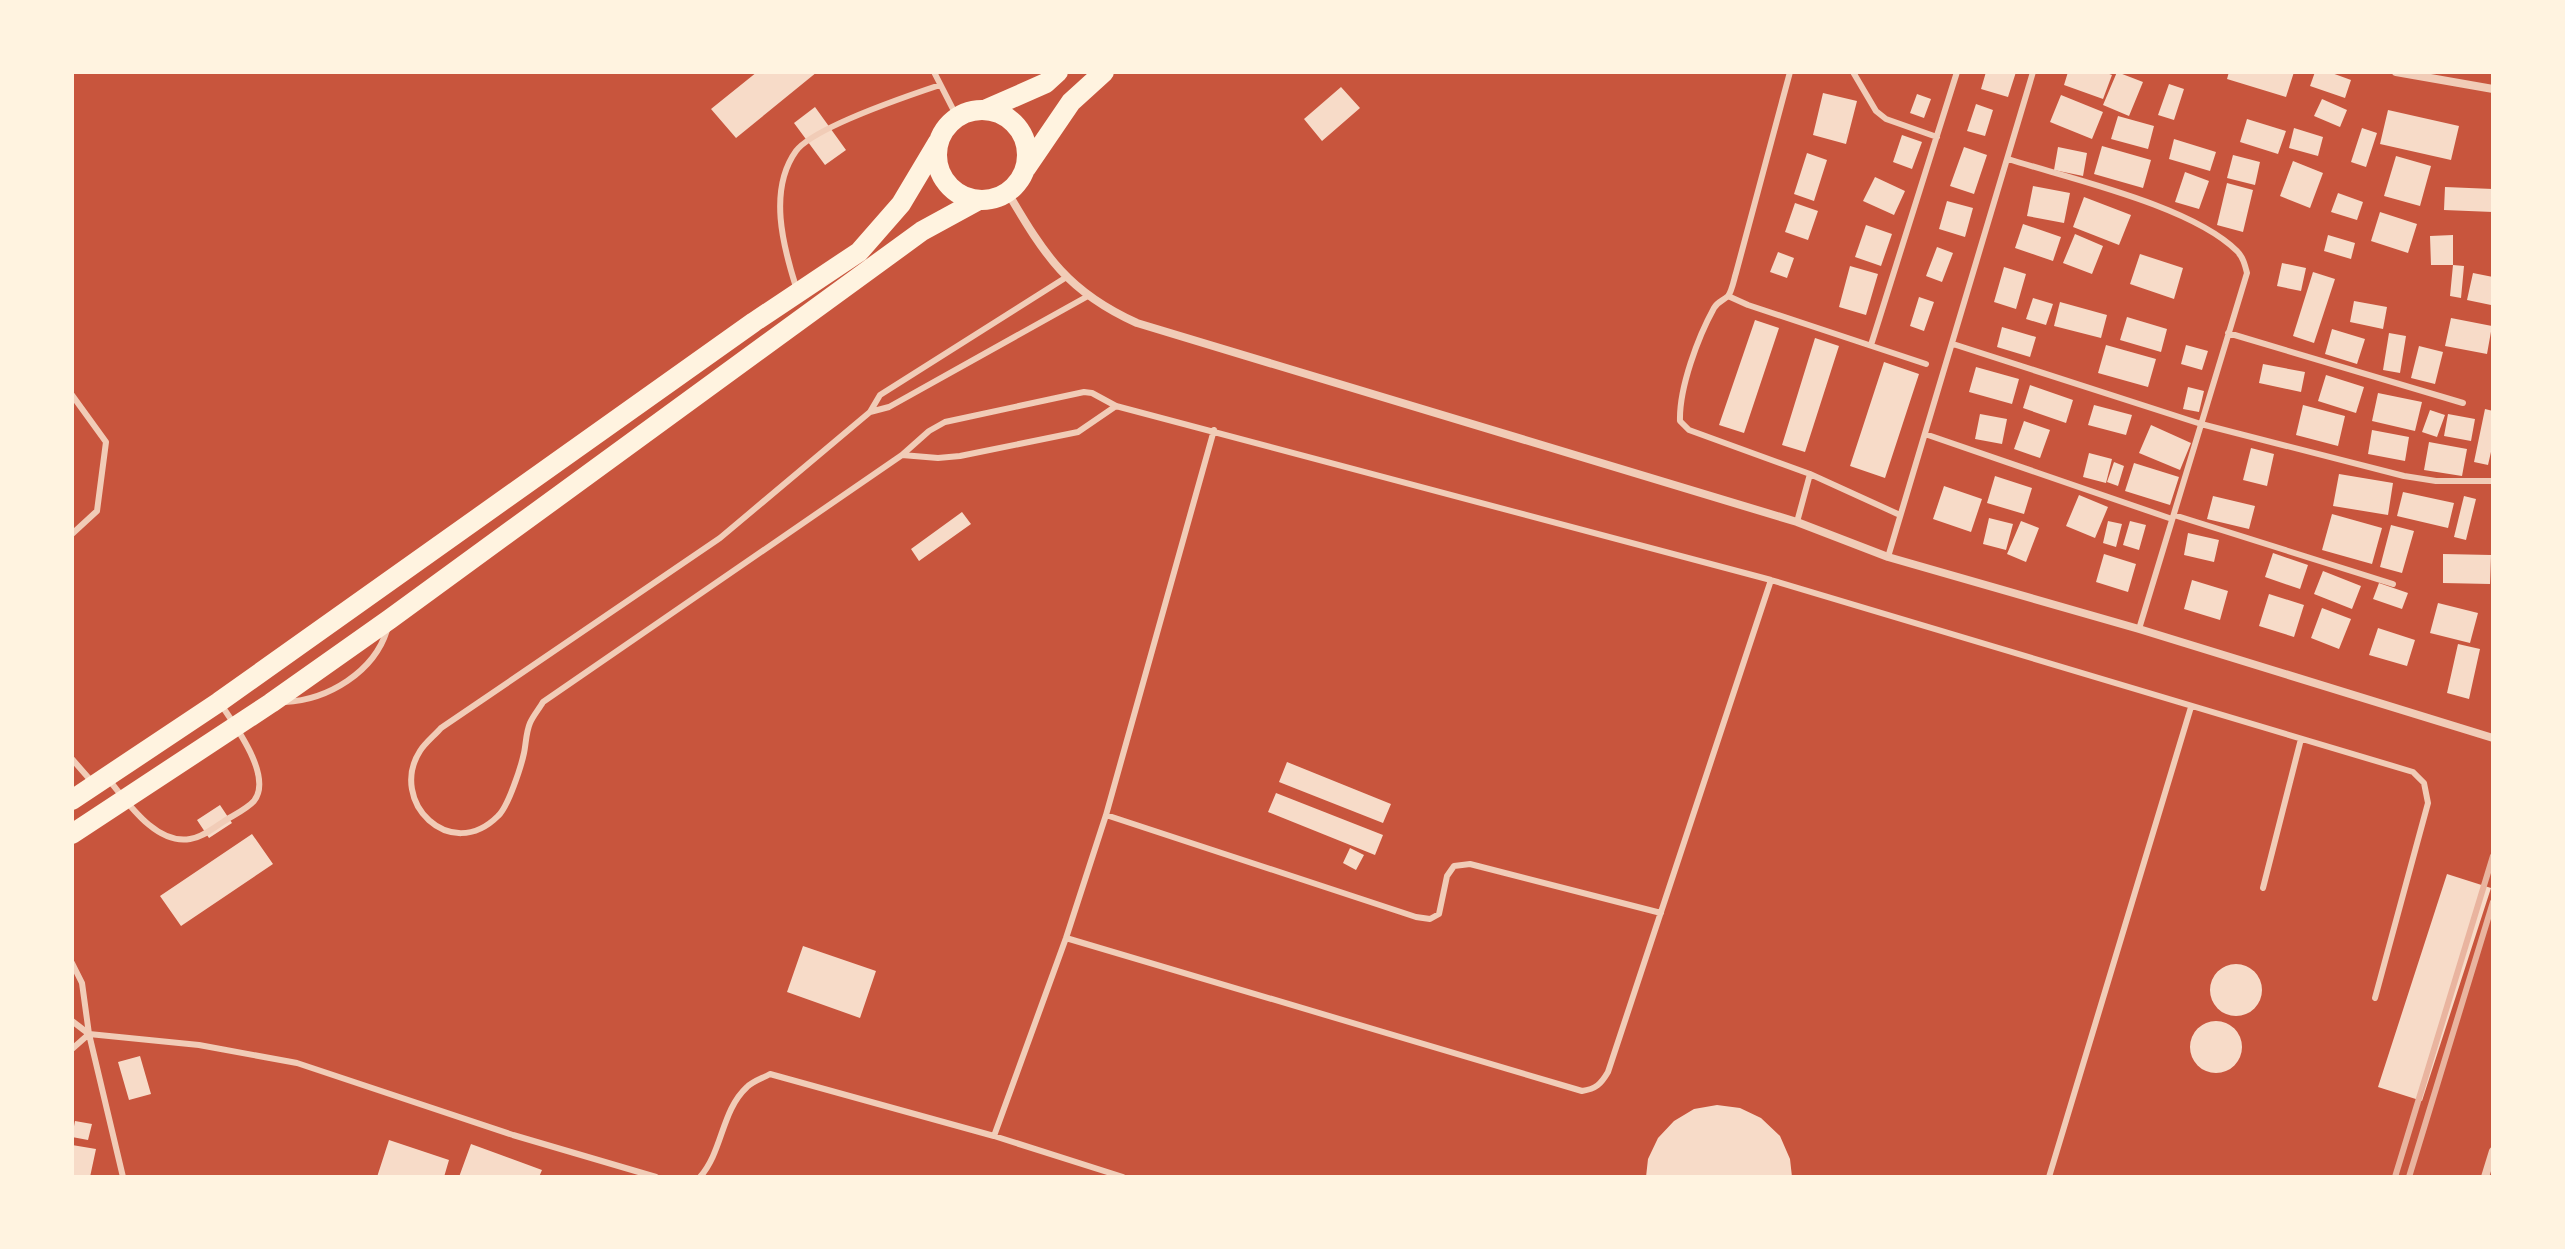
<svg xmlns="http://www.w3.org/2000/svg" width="2565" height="1249" viewBox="0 0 2565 1249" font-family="Ubuntu,sans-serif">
<rect width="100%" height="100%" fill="#c8553d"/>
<path fill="#f7dbc8" d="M757 72H817L736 138 711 109Z
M1986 72H2016L2008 97 1981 89Z
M2068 72H2104L2112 75 2103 99 2064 85Z
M2117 72 2143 82 2129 116 2103 105Z
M2229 72H2294L2286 97 2227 79Z
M2315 72H2329L2351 80 2345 98 2310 86Z
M2169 84 2184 89 2174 120 2158 115Z
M1341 87 1360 108 1322 141 1304 119Z
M1823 93 1857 101 1846 144 1813 135Z
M1917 94 1931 99 1924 118 1910 113Z
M2061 95 2103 112 2092 139 2050 122Z
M2322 99 2347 110 2340 127 2314 116Z
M1976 104 1993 110 1985 136 1967 131Z
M815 107 846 150 825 165 794 123Z
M2388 110 2459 126 2451 160 2380 144Z
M2118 116 2154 126 2148 149 2111 139Z
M2247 119 2286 131 2278 154 2240 142Z
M2294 128 2323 137 2318 156 2289 148Z
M2362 128 2377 133 2366 167 2351 162Z
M1902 135 1922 142 1912 169 1893 162Z
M2174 139 2216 152 2210 171 2169 159Z
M2102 146 2151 160 2143 188 2094 174Z
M1964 147 1987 155 1974 194 1950 186Z
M2058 147 2087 153 2083 176 2054 170Z
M1807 153 1827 160 1814 201 1794 194Z
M2233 155 2260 162 2255 185 2227 178Z
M2396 156 2431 166 2420 206 2384 196Z
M2293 161 2323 173 2310 208 2280 196Z
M2185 172 2209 181 2199 209 2175 202Z
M1875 177 1905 191 1894 215 1863 201Z
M2227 183 2253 190 2243 232 2217 225Z
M2033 186 2070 193 2064 223 2027 216Z
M2445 187 2493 189V212L2444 210Z
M2338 193 2363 202 2357 220 2331 212Z
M2084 197 2131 215 2119 245 2073 227Z
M1947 201 1973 208 1965 237 1939 229Z
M1795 203 1818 211 1808 240 1785 232Z
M2380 212 2417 224 2408 253 2371 241Z
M2023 224 2061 237 2053 261 2015 248Z
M1866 225 1892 234 1881 266 1855 257Z
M2075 234 2103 246 2092 274 2063 263Z
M2328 235 2355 243 2351 259 2324 251Z
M2453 235V265H2431L2430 236Z
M1937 247 1953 253 1942 282 1926 276Z
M1778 252 1794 258 1787 278 1770 272Z
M2140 254 2183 268 2174 299 2130 284Z
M2282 263 2306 268 2301 291 2277 286Z
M2453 265 2464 266 2461 298 2450 296Z
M1850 266 1878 274 1866 315 1839 307Z
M2004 267 2026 274 2016 309 1994 302Z
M2313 272 2335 279 2314 343 2293 336Z
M2473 273 2493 277 2491 305 2467 300Z
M1919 297 1934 302 1924 331 1910 326Z
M2033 298 2053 304 2046 325 2026 319Z
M2354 301 2387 307 2383 329 2350 322Z
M2060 302 2107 315 2101 338 2054 326Z
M2127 317 2167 329 2161 352 2120 340Z
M2451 318 2492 326 2487 354 2445 346Z
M1755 320 1779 328 1744 433 1719 425Z
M2002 327 2036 337 2030 357 1997 347Z
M2332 329 2365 339 2357 364 2325 354Z
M2389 333 2406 336 2400 373 2383 370Z
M1815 338 1839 346 1805 452 1782 445Z
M2106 345 2156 359 2148 387 2098 373Z
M2186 345 2208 351 2202 370 2181 364Z
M2419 346 2443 352 2435 384 2411 378Z
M1884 362 1919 374 1885 478 1850 466Z
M2263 364 2305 372 2301 392 2259 383Z
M1976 367 2019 379 2012 404 1969 392Z
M2326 375 2364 387 2356 413 2318 401Z
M2030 385 2073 400 2066 423 2023 408Z
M2188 387 2204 391 2199 412 2183 409Z
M2378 393 2422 402 2415 431 2372 421Z
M2094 405 2132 415 2126 435 2088 425Z
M2303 405 2345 416 2338 446 2296 435Z
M2485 409 2493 411V443L2488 465 2474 462Z
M2430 410 2445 415 2437 437 2422 432Z
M1980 414 2007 419 2002 444 1975 439Z
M2448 414 2475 419 2471 441 2444 436Z
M2024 421 2050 430 2040 458 2014 449Z
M2151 425 2191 443 2180 470 2139 453Z
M2372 430 2409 437 2405 461 2368 454Z
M2429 442 2467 449 2462 476 2424 470Z
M2251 448 2274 454 2267 486 2243 480Z
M2089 453 2112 459 2106 483 2083 477Z
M2114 462 2124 466 2118 486 2107 482Z
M2134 463 2179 477 2170 505 2125 491Z
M2339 474 2393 483 2388 515 2333 506Z
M1995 476 2032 488 2024 514 1987 503Z
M1944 486 1982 499 1971 532 1933 519Z
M2403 492 2454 503 2448 528 2397 516Z
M2079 495 2108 507 2095 538 2066 526Z
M2213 496 2255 506 2249 529 2207 519Z
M2464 496 2476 499 2466 540 2454 537Z
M962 512 971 524 919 561 911 549Z
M2332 514 2382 528 2372 564 2322 550Z
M1989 518 2013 524 2006 550 1983 544Z
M2021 521 2039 528 2026 562 2007 554Z
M2108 521 2122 524 2116 547 2103 543Z
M2130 521 2146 525 2139 550 2123 545Z
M2391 525 2414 531 2402 573 2380 567Z
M2188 533 2219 540 2214 562 2184 555Z
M2273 553 2308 565 2300 589 2265 577Z
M2104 554 2136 564 2128 592 2096 582Z
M2443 554 2491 555 2490 584 2443 583Z
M2323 571 2361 586 2352 609 2314 594Z
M2192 580 2228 591 2220 620 2184 609Z
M2379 583 2408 593 2402 609 2373 599Z
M2269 594 2304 605 2294 637 2259 626Z
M2438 603 2478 613 2470 643 2430 633Z
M2322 608 2351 619 2339 649 2311 638Z
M2378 628 2415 640 2407 666 2369 655Z
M2458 644 2480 649 2469 699 2447 693Z
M1287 762 1391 804 1383 823 1279 782Z
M1276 793 1383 835 1375 855 1268 812Z
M220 805 232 823 209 838 197 820Z
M252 834 273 864 181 926 160 896Z
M1350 848 1364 855 1356 870 1343 863Z
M2447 874 2491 888 2422 1101 2378 1087Z
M803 946 876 971 860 1018 787 992Z
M2210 990a26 26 0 1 1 52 0a26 26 0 1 1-52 0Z
M2190 1047a26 26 0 1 1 52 0a26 26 0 1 1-52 0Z
M140 1056 151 1094 129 1100 118 1062Z
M1717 1105 1740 1108 1761 1118 1780 1136 1790 1159 1792 1177H1646L1648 1159 1658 1138 1674 1121 1694 1109Z
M75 1121 92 1124 88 1140 72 1137Z
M389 1140 449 1160 444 1177H377Z
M471 1144 542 1170 539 1177H459Z
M72 1145 96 1149 90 1177H72Z"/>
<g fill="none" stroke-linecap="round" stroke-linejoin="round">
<path stroke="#f1ccb7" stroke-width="6" d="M934 72 957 117
M1790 72 1736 273C1734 279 1732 291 1728 296 1723 301 1718 301 1714 308 1698 337 1679 388 1680 421L1689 430 1810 474 1900 515
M1853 72 1876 111 1886 119 1937 137
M2008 159C2071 179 2192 206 2237 251 2243 257 2245 265 2247 273L2139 629
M1065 278 880 395 870 412 720 538 441 728C435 735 425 743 420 751 388 801 450 864 498 816 508 807 521 767 524 753 526 744 526 732 530 723 533 716 539 709 543 702L902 455 929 431 945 422 1084 392 1092 393 1116 406 1771 580 2413 772 2424 783 2428 803 2375 998
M796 287C783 246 768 190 796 151 814 127 910 95 940 85
M1728 296 1748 305 1926 364
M2228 333 2463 403
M1953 344 2201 424 2404 476 2436 481H2493
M1871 345 1957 72
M72 395 106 442 97 511 72 534
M870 412 889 407 1088 296
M1925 434 2172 519
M902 455 938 458 960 456 1078 432 1116 406
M2174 515 2393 584
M1797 522 1810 474
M1888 557 2033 72
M285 702C328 700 374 672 387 630
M72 759 93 783
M109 780C128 803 156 845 190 839 203 837 213 828 223 822 232 816 247 809 254 801 273 777 236 727 222 706
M1106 815 1416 917 1430 919 1439 914 1447 876 1454 866 1470 864 1661 913
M2263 888 2301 739
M1066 938 1582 1091C1596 1089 1601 1084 1608 1072L1771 580
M72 963 82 983 89 1034 123 1177
M72 1021 89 1034 199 1045 297 1063 513 1135 656 1177
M72 1049 89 1034
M994 1136 1123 1177
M700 1177C723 1151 721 1111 747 1087 753 1081 763 1078 770 1074L994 1136 1066 938 1106 815 1214 430
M2049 1177 2191 707"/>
<path stroke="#f1ccb7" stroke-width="8" d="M2396 72 2493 89
M1008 193C1045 256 1068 292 1137 323L1797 522 1888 557 2139 629 2493 738
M2485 1177 2493 1151"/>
<path stroke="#fff3e0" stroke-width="20" d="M987 109 1046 83 1058 72
M937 155a45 45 0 1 1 90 0a45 45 0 1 1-90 0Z
M1026 168 1071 102 1104 72
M72 800 219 702 754 322 859 252 901 204 938 142
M72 834 271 703 390 619 922 231 977 201"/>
<path stroke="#e9b49f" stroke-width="6" d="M2395 1177 2493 856
M2409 1177 2493 902"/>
</g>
<rect width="2565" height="1249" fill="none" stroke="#fff3e0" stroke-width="148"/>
</svg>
